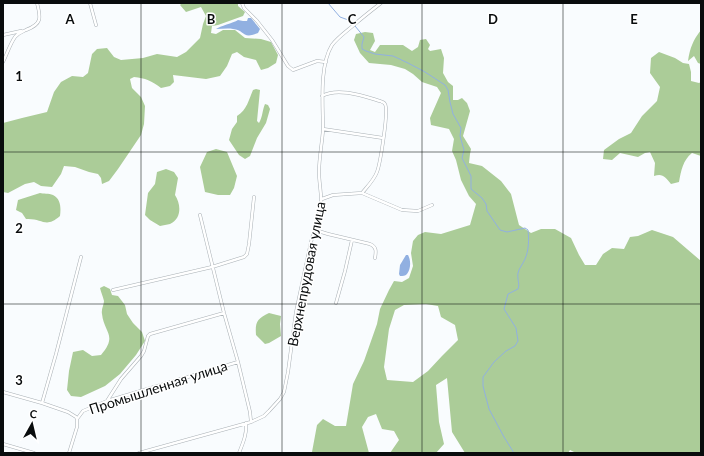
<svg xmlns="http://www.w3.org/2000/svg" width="704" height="456" viewBox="0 0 704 456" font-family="Lato,sans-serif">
<rect width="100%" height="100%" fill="#f9fcfe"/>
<path fill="#abcc98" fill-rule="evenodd" d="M182 3H238V6L245 12 243 16 218 25 212 26 211 33 216 34 223 30H235L245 38 261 39 271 42 278 55 276 63 268 68 261 70 256 60 244 57 237 52 232 54 227 66 220 76 206 79 173 75 174 82 170 86 161 88C152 81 145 78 134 77L130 79 132 88 141 97 145 106 144 124 141 135 118 169 109 181 102 184 101 178 98 174 89 172 75 167 64 166 61 174 52 187 41 186 34 182 25 184 8 193 3 192V123L22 118 47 112 54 92 61 82 72 76 83 77 88 73 92 54 97 49 107 48 114 57 121 60 143 58 157 54 177 57 186 52 200 38 203 24 206 16 201 7 186 12 180 5Z
M701 30V64L698 63 694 56 688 61C690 48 693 40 701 30Z
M365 32 373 33 375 41 370 50 375 52 380 45H403L412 51 418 47 420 40 426 39 430 45 428 49 430 51 441 49 444 58 443 73 448 82 453 86V100H458L462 98 467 103 470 111 463 136 471 149 470 154 469 163 482 166 501 181 511 194 519 225 531 233 541 229H555L571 238 579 255 585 265H596L603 254 612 248 624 249 630 237 638 236 652 230 673 237 701 261V453H576L570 450 568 453H465L452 432 447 378 436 385 439 422 444 444 436 453H390L399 440 394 431 382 429 376 414 368 417 362 427 369 453H313L312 452 317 425 323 419 335 426H346L353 384 364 361 377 324 380 309 389 290 394 281 402 282 409 278 413 266 411 253 413 241 418 235 425 232 441 234 470 225 476 204 469 196 461 180 456 160 452 151 454 139 449 129 431 125 430 118 441 93 437 87 422 82 413 74 405 69 391 65 369 63 360 53 354 40 356 34ZM426 304 438 306 441 317 455 325 458 340 442 356 428 371 413 382 387 380 384 367 389 329 395 310 404 305Z
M659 52 675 58 683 63 689 64 691 72V81L699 83 701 82V156L692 153C683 160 681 171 679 182L671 184C665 177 663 173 654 176L655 163 650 152 645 153 638 157 620 153 612 160 603 159 604 150 619 139 631 133 642 116 657 101 660 87 650 73 651 58Z
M256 89 260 90 257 121 259 123C263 116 262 111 265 104L268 105 270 109 266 123 257 138 250 156 245 159 239 155 229 140 232 129 237 122V116C247 110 249 99 253 90Z
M216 149 227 152 237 176 234 188 230 195H218L205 192 200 167 207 152Z
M166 169 174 172 178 178 175 195C181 204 182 219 170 224 167 225 163 225 160 226L150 220 145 215 148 193 155 184 157 172Z
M40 193C43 194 49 193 53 195 61 199 61 208 60 216 45 229 43 218 26 219L22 213 16 210 18 200Z
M104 286 110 289 112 295 118 296 125 305 127 314 133 323 142 332 145 341 136 355 120 374 105 386 81 397 71 396 67 390 69 371 73 352 83 350 92 356 101 355C118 335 104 333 102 314 101 309 104 305 104 301 103 297 101 292 100 288Z
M269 313 281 316 280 324 281 336 269 343 265 344 256 335C255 322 257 319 269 313Z"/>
<path fill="#91b0e1" d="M248 18H251L260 29 258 33C242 40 245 30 233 29 228 28 222 29 216 29 220 26 233 23 238 20L243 21H247Z
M406 255H408C411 260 411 269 407 274 405 276 403 276 400 276L399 274 400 265Z"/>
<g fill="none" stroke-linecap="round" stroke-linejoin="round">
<path stroke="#91b0e1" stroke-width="1" d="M328 3 340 17 351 21 364 37 362 44V49L366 51 375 54 393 56 408 63 425 72 445 85 448 90 450 102 453 114 461 128 460 136 464 150 462 158 471 176V189L482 198 486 204 487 211 500 230 507 232 525 228 528 230C529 239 529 250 525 259 523 264 519 268 518 273 517 279 520 284 518 289L508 294 504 309 516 328 518 341 515 346 506 351 494 362 483 377V386L489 409 504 437 514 453"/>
<g stroke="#aab1b6" stroke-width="3.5">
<path id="minor" d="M90 3 96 25
M242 3 244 8 257 21 272 40 288 66 293 70 317 61 326 62
M3 35 21 31
M3 62C7 54 10 44 15 37 18 33 22 32 26 30 42 24 41 18 37 3
M322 96C338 87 363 96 380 101 382 102 384 102 385 104 389 111 380 164 377 172 374 180 367 187 362 193
M323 129 383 138
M322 199 333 195 362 193 402 210 418 211 432 205
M200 215 224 313 238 362
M315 230 328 234 370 244C377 247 376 252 375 258
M113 290 212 267 244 257 247 254 249 244 254 197
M336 303 345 271 352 240
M3 392 42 403 68 412 76 417 77 419
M107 401 121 379 141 356 144 351 148 336 150 334 224 313
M42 403 56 354 81 257
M77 419 83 411 107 401 238 362 250 412 251 422
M3 444 34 453
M69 453 77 427V419
M139 453 251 422 264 416 269 411 280 399 284 392 288 372 296 312 311 242 321 206C322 194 319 184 319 172 319 158 322 144 323 130 323 105 319 66 332 45 338 37 347 31 355 24 363 17 372 10 381 3
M239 453C243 443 247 434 246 423"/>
</g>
<use href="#minor" stroke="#fff" stroke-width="2.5"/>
</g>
<path fill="none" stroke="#090c0d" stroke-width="1" stroke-opacity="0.55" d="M141 3V453M282 3V453M422 3V453M563 3V453M3 152H701M3 304H701"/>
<g text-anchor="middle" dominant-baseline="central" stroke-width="3" stroke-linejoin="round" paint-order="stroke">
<g font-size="14" fill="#090c0d" stroke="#fff">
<text transform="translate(306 274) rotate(-79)">Верхнепрудовая улица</text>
<text transform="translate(158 387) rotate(-18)">Промышленная улица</text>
</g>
</g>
<g font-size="13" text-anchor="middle" font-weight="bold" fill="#090c0d" stroke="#fff" stroke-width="3" stroke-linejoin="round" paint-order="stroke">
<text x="70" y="24">A</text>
<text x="211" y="24">B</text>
<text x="352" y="24">C</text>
<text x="493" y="24">D</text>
<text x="634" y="24">E</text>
<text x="19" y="81">1</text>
<text x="19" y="233">2</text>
<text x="19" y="385">3</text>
</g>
<rect width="704" height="456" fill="none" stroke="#090c0d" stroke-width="8"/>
<g transform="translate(32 424) rotate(8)" stroke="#ffffff" stroke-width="3" paint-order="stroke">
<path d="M0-3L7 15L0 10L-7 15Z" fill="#090c0d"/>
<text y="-6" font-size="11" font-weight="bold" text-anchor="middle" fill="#090c0d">С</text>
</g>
</svg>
